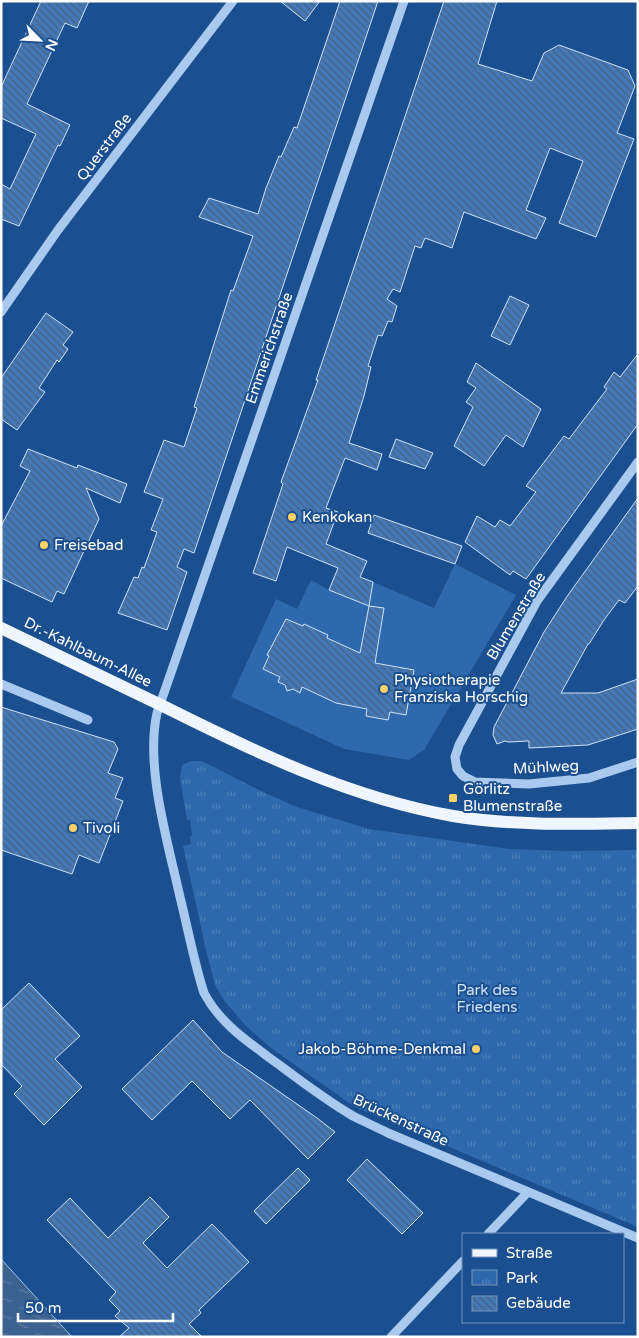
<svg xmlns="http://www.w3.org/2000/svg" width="639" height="1338" viewBox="0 0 639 1338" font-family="'Varela Round',sans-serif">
<defs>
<pattern id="park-tufts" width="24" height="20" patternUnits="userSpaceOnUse" patternTransform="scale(1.25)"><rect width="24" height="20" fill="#2e69ad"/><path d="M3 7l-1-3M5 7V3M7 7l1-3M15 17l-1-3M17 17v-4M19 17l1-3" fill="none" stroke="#4d80b9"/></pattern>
<pattern id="water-ripples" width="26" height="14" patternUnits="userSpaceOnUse" patternTransform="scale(1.25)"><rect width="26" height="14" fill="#3c6290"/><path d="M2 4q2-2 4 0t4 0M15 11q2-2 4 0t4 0" fill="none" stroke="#597aa1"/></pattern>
<pattern id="building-back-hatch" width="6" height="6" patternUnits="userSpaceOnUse" patternTransform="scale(1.25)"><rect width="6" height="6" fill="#4478b7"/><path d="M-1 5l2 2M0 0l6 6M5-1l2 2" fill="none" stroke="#486282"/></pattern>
</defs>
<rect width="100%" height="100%" fill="#1b4f8f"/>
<path fill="#2e69ad" d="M455 564 516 595 424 750 409 760 344 749 231 697 276 599 297 609 311 580 329 590 369 605 373 582 434 608Z"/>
<path fill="url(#park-tufts)" d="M191 761H202L263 792 297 807 369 829 509 849 568 851 638 850V1227L355 1107 271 1048 245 1025 223 999 215 985 206 950 183 846 191 844 190 836 192 835 190 820H187L180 778 182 765Z"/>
<path fill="url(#water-ripples)" stroke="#9cc4f0" d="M1 1259 72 1337H1Z"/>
<path fill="url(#building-back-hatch)" stroke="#cfe3fa" d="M41 1H89L77 28 65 23 27 104 70 125 60 146 58 145 19 226 1 219V184L10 189 36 134 1 118V87Z
M280 1H320L305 21Z
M340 1H378L194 553 184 549 177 567 187 572 167 630 118 613 134 577 138 578 142 567 144 568 157 532 151 530 163 499 144 492 164 440 184 447 197 408 194 407 231 290 233 291 253 236 199 217 209 198 258 214 266 188 279 156 281 157 294 127 297 128Z
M444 1H497L478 64 532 81 544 53 559 45 628 70 635 86 617 133 634 139 596 237 559 223 583 161 550 148 526 210 546 218 536 239 464 212 452 248 425 238 421 248 415 246 400 292 393 289 387 299 397 306 392 322 388 321 382 336 378 335 368 366 371 367 364 396 349 443 382 454 377 470 345 458 326 508 338 512 326 544 367 561 360 577 373 582 369 606 329 590 338 568 287 547 276 581 253 573 283 484 281 482 318 380H316Z
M510 296 529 305 510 345 491 336Z
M46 313 73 332 63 345 68 349 59 362 57 360 39 388 45 392 17 430 1 419V378Z
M638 354V424L526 579 513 571 510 575 465 542 477 516 495 527 500 520 510 526 536 492 526 486 564 436 569 439 607 389 604 387 614 372 620 377Z
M476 363 541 409 523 447 506 435 484 466 454 446 473 407 466 402 476 388 467 382Z
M396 439 433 453 425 469 389 457Z
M28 449 77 468 78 465 127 484 120 503 86 488 99 519 64 594 57 591 52 602 1 578V526L30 471 20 466Z
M638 498V586L625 603 619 600 604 620 589 644H588L561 693H598L638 679V729L588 745 529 748V741L508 742 505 741 497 744 493 735 494 727 544 632 568 595Z
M374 515 462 546 455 564 368 533Z
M369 606 384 608 375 663 414 670 406 715 390 712 388 720 366 716 367 709 336 703 302 687 300 693 293 689 287 691 285 685 278 682 280 677 263 669 269 656 267 655 286 619 303 626 304 624 328 635 327 638 360 653Z
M1 707 114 742 118 749 108 773 123 778 115 798 123 801 99 863 79 855 72 874 1 850Z
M29 983 80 1036 55 1059 82 1087 44 1125 14 1094 22 1086 1 1064V1010Z
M193 1020 222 1052 317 1118 335 1132 308 1159 250 1100 230 1119 192 1081 152 1120 122 1089Z
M367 1159 423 1213 402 1234 347 1180Z
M298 1168 310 1180 266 1224 254 1211Z
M150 1197 169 1217 143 1243 167 1268 212 1224 249 1262 199 1310 201 1313 189 1324 202 1337H119L129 1328 115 1316 120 1311 109 1300 116 1292 47 1220 70 1198 108 1238Z"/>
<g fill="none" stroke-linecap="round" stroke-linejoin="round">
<path stroke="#a9c9ee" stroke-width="9" d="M404 1 157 713C145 767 168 843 180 897 188 929 194 962 204 993 221 1025 250 1043 278 1064 302 1082 327 1101 353 1116 365 1122 376 1127 388 1133L638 1238
M1 312 58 230 233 1
M638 462 537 601 459 745 455 757 457 769 463 776 475 782 529 784 589 778 638 762
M1 684 88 720
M488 1234 528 1192
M391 1337 463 1261"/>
<path stroke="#f0f6ff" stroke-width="12" d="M1 628C56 655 110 680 165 707 257 753 351 798 453 816 514 826 576 824 638 823"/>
</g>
<g fill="#ffd166" stroke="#1b4f8f" stroke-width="2">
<circle cx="292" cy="517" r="5"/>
<circle cx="44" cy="545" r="5"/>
<circle cx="384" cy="689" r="5"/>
<rect x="448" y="793" width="10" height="10" rx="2.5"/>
<circle cx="73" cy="828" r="5"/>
<circle cx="476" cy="1049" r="5"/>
</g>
<g text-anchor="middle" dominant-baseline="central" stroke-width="4" stroke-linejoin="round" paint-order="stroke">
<g font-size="15" fill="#fff" stroke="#1b4f8f">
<text transform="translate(104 147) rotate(-53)">Querstraße</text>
<text transform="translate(269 348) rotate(-71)">Emmerichstraße</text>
<text transform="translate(516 616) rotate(-59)">Blumenstraße</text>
<text transform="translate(88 652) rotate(26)">Dr.-Kahlbaum-Allee</text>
<text transform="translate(546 767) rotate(-3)">Mühlweg</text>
<text transform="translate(401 1120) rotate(25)">Brückenstraße</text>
</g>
<g font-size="15" fill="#fff" stroke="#1b4f8f" text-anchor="start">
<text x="302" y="517">Kenkokan</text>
<text x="54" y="545">Freisebad</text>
<text x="394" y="680">Physiotherapie<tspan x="394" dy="17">Franziska Horschig</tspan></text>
<text x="463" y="789">Görlitz<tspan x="463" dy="17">Blumenstraße</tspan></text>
<text x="83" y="828">Tivoli</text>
<text x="466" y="1049" text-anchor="end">Jakob-Böhme-Denkmal</text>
</g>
<g font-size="15" fill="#cfe3fa" stroke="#1b4f8f">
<text x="487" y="990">Park des<tspan x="487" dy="17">Friedens</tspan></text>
</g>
</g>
<rect width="639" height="1338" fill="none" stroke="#ffffff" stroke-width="5"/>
<rect x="462" y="1233" width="162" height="90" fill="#1b4f8f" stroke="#7695bc"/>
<rect x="472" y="1249" width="25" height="8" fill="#f0f6ff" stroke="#7695bc"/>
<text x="506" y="1258" font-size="15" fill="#ffffff">Straße</text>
<rect x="472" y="1270" width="25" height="15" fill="url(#park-tufts)" stroke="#7695bc"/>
<text x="506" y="1283" font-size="15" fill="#ffffff">Park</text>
<rect x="472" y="1296" width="25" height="15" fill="url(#building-back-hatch)" stroke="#7695bc"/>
<text x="506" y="1308" font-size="15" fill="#ffffff">Gebäude</text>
<g transform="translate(40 40) rotate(114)" stroke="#1b4f8f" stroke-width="4" paint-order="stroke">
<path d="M0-4L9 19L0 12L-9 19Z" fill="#ffffff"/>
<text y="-8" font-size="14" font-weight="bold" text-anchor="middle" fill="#ffffff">N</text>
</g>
<path d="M18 1313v8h155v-8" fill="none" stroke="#ffffff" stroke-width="2.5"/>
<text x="25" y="1313" font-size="15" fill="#ffffff" stroke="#1b4f8f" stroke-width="4" paint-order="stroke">50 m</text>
</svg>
